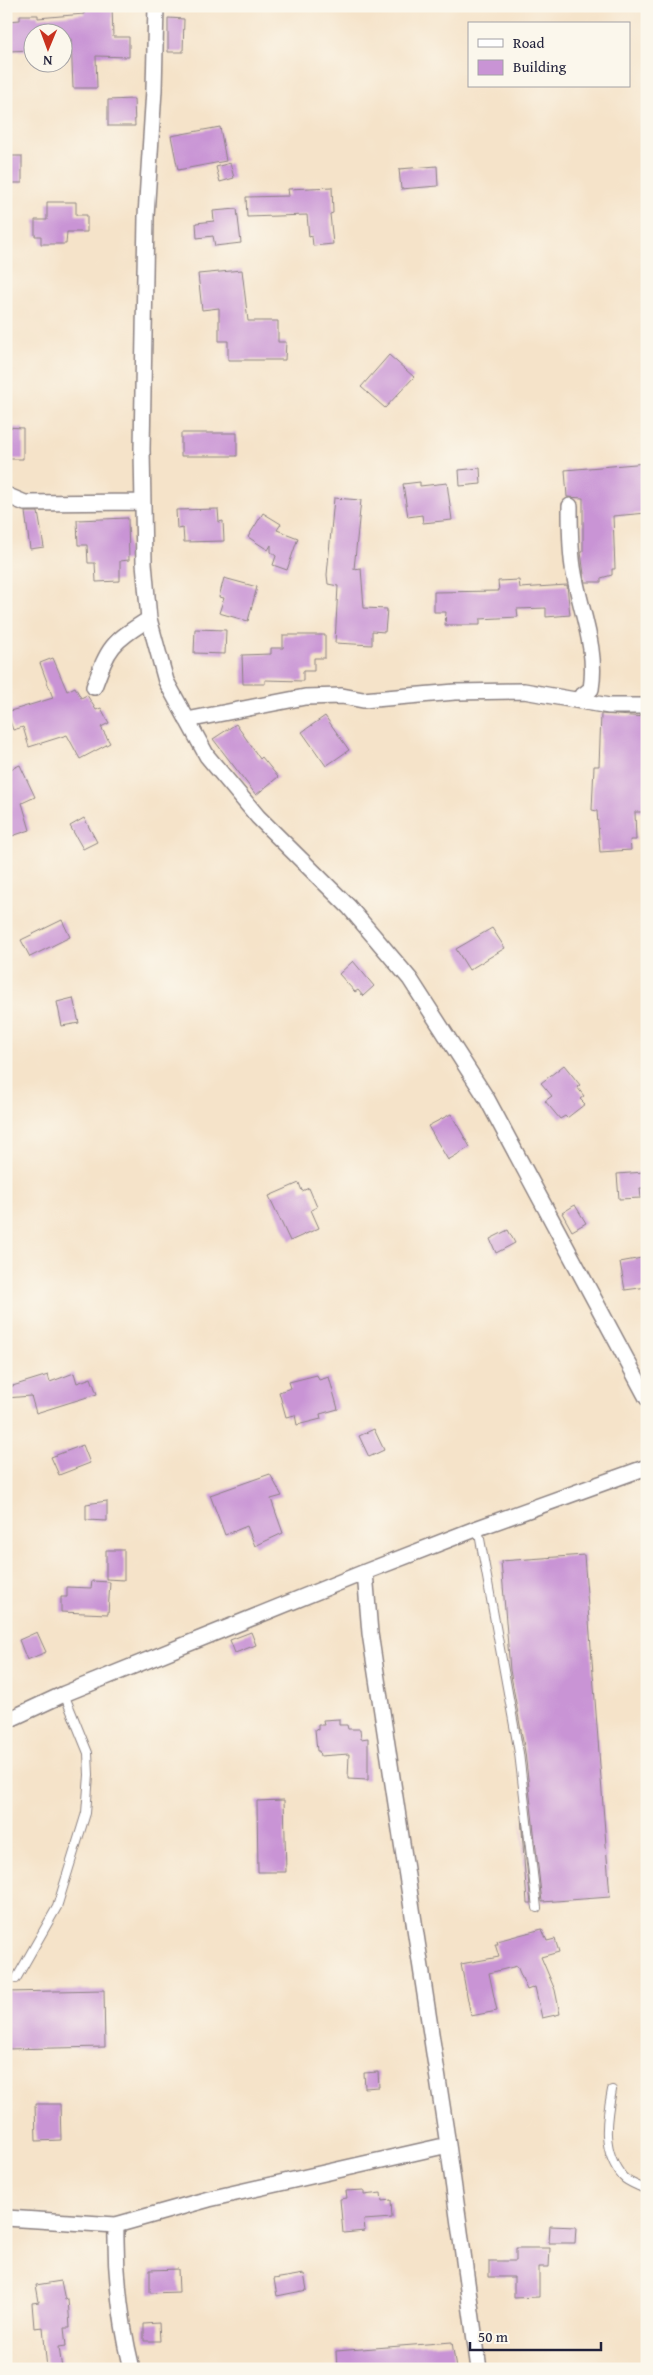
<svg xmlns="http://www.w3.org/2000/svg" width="653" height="2375" viewBox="0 0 653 2375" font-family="'Gentium Book Plus',serif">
<rect width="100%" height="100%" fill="#fbf7ec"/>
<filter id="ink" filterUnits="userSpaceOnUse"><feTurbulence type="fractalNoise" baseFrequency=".02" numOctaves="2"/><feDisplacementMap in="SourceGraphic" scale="10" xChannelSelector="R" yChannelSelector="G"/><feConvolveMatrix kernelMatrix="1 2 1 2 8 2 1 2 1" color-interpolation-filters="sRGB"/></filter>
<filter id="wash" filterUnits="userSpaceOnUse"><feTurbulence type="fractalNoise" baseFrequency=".0096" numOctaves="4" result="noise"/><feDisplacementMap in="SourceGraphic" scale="20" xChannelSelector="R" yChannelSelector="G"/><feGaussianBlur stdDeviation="1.12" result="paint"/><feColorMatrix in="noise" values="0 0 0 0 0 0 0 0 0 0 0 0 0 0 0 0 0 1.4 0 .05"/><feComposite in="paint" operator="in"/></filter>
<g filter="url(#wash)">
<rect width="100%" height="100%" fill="#f5e3c9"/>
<g id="blocks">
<path fill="#c994d5" d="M84 6H112L113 37H129V57L96 56 97 88H73L71 39H62V32H32V50L9 51V21L20 20V15H38V18L84 14Z
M168 18 184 19 183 52H168Z
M134 99 135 126H108V100Z
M220 127 226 161 178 170 171 136Z
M6 156H22V183H6Z
M230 163 234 178 220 182 216 167Z
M437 166 438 186 401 189 399 169Z
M332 187 333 213 330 214 333 244 313 246 312 236 309 237 307 215 247 217 246 197 289 196 288 189Z
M47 202H76V215H87V232H67L66 244H41V236H35V220H47Z
M237 209 241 243 215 246 213 236 197 238 196 223 214 221 213 211Z
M242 270 248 321H278V342H286L285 360H228V341H219V308L202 310 198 274Z
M389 355 414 377 385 408 361 387Z
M6 427 23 428V459H6Z
M181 433H237V456H181Z
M647 463V513L613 516 615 569H612V575L601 578V582H585L581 552H583V498L567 497 565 470Z
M480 468 481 484 460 486 459 470Z
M420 482V486L447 483 452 520 423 523 422 515 408 517 403 484Z
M334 498 361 500 354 569 361 568 364 608 387 609 385 632 372 631V645L335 643 338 586 328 584 327 575Z
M218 509 219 522 223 521 224 541 184 542 183 528 177 529 176 510Z
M25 512H38L44 547 30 549Z
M263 513 281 524 277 530 298 538 287 570 273 565 276 556 271 552V545L268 550 248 537Z
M128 518 129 560 120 561V581L96 582 95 563H88L87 545H78L77 520Z
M224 578 257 587 248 621 219 613 224 598 219 597Z
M519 580 520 588 567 585 570 615 546 617V608L517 609 518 617 480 619V625H445L446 612H434V592L499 591 498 581Z
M195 629 226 630 225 654 194 653Z
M283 635H325V658H314V671H303V681L265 680V684H243L242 655 271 654V648H283Z
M53 658 67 691 75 687 81 698 87 695 96 710 101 708 109 723 101 727 110 743 80 759 67 735 29 747 23 727 13 730 7 712 53 698 40 663Z
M601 714 647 717V812H635L636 840H630L631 850 600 852 597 811 592 810 594 766H599Z
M325 716 349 750 326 766 302 732Z
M236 724 260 759 262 757 278 777 256 795 213 739Z
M20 765 35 797 22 803 30 830 6 838V771Z
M84 818 97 842 83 849 70 826Z
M62 920 70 937 30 957 21 940Z
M492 928 505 948 469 970 456 949Z
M353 961 374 986 363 996 358 990 355 992 339 974Z
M73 998 79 1023 62 1026 57 1002Z
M564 1065 580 1085 577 1087 584 1096 580 1099 585 1104 567 1118 565 1116 560 1119 545 1101 552 1096 541 1083Z
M451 1114 470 1147 448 1160 428 1126Z
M644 1172 646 1188H640L641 1198 619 1199 617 1174Z
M299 1183 302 1191 309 1188 317 1207 311 1210 319 1228 290 1241 269 1196Z
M575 1205 586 1223 572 1231 562 1213Z
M508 1230 515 1243 496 1253 490 1239Z
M647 1257V1287L625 1290 620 1262Z
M74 1373 77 1383 91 1378 97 1394 36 1413 31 1396 6 1398V1388L48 1375 50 1382Z
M317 1375 319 1380 329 1377 338 1409 320 1414 321 1419 297 1425 295 1415 286 1417 279 1392 291 1388 289 1382Z
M374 1429 384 1450 369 1457 359 1436Z
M83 1445 90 1463 59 1475 51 1457Z
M270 1474 282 1496 271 1499 283 1533 255 1546 247 1526 225 1535 210 1495Z
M107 1501V1521L86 1520V1504Z
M106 1550H124V1580L106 1579Z
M584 1555 610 1897 542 1902 525 1752 510 1670 501 1561Z
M92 1581 110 1582 108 1614 61 1612V1597H67V1587L91 1588Z
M37 1632 46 1652 27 1660 19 1640Z
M251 1632 256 1645 235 1653 230 1640Z
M339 1719V1725H347L348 1729H360L361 1739 368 1738V1780L348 1779 349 1754 320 1756 319 1751H317L315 1729 318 1730V1725H324L323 1720Z
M284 1800 286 1872H258L257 1801Z
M521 1815 531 1903H527Z
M542 1929 547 1941 555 1939 559 1952 541 1957 555 1990 560 2014 542 2018 535 1987 527 1990 517 1966 489 1973 497 2011 471 2016 461 1964 499 1957 495 1944H498L497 1941Z
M104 1990 105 2047 6 2049V1992Z
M378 2072 379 2087 365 2088 364 2073Z
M35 2104H60L61 2140 36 2141Z
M364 2190V2195L381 2193 382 2201 391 2200 392 2218 364 2220 365 2231 343 2233 340 2199 347 2198 346 2191Z
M550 2226 576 2227 575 2243H549Z
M516 2248H550L549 2267H539V2297L514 2298V2277H489V2261H516Z
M178 2269 179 2292 150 2293V2270Z
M304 2274 307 2290 277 2296 274 2279Z
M61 2281 65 2300 68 2299 70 2328H64L66 2346 59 2347 62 2369H47L43 2327 34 2328 32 2303 39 2302 36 2285Z
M159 2323 160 2341H144V2324Z
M452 2342 456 2369H337L336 2351Z"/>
</g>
</g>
<g filter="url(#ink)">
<use href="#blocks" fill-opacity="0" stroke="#8c8282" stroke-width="1"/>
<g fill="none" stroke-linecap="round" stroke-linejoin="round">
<g stroke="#8c8282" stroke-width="10">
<path id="service" d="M478 1528 519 1753 537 1908
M16 1979 57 1907 86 1813 89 1775 88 1753 64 1694
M612 2090C606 2120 601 2151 623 2177 628 2183 640 2186 647 2190"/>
</g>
<g stroke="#8c8282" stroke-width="18">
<path id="minor" d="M156 6 154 90 146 216 142 449 144 563 149 619 166 681 207 756 258 817 349 907 410 979 487 1099 647 1398
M6 495 25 503 143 502
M570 506C570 526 570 547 573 567 579 608 598 647 591 689L578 699
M94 687C109 646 111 643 149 619
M187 720 305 697 342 696 363 700 455 692 524 691 609 706H647
M365 1572 370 1633 448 2145 479 2369
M6 1721 64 1694 365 1572 478 1528 647 1467
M6 2218 116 2225 209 2199 448 2145
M116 2225C115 2275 120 2320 132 2369"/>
</g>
<use href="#service" stroke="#fff" stroke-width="8"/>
<use href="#minor" stroke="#fff" stroke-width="15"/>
</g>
</g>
<rect width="653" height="2375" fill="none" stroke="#fbf7ec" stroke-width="25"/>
<rect x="468" y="22" width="162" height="65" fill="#fbf7ec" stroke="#a4a2a5"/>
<rect x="478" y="39" width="25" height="8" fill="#ffffff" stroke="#a4a2a5"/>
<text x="513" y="48" font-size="15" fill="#22223b">Road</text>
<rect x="478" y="60" width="25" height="15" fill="#c994d5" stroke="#a4a2a5"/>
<text x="513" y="72" font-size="15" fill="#22223b">Building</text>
<g transform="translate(48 48) rotate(181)"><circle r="24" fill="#fbf7ec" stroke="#a4a2a5"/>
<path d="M0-4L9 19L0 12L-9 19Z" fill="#c8321e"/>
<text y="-8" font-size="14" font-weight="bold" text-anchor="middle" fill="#22223b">N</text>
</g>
<path d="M470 2342v8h131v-8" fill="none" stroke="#22223b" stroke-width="2.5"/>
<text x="478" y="2342" font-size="15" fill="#22223b" stroke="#fbf7ec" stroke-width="4" paint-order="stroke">50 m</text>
</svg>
